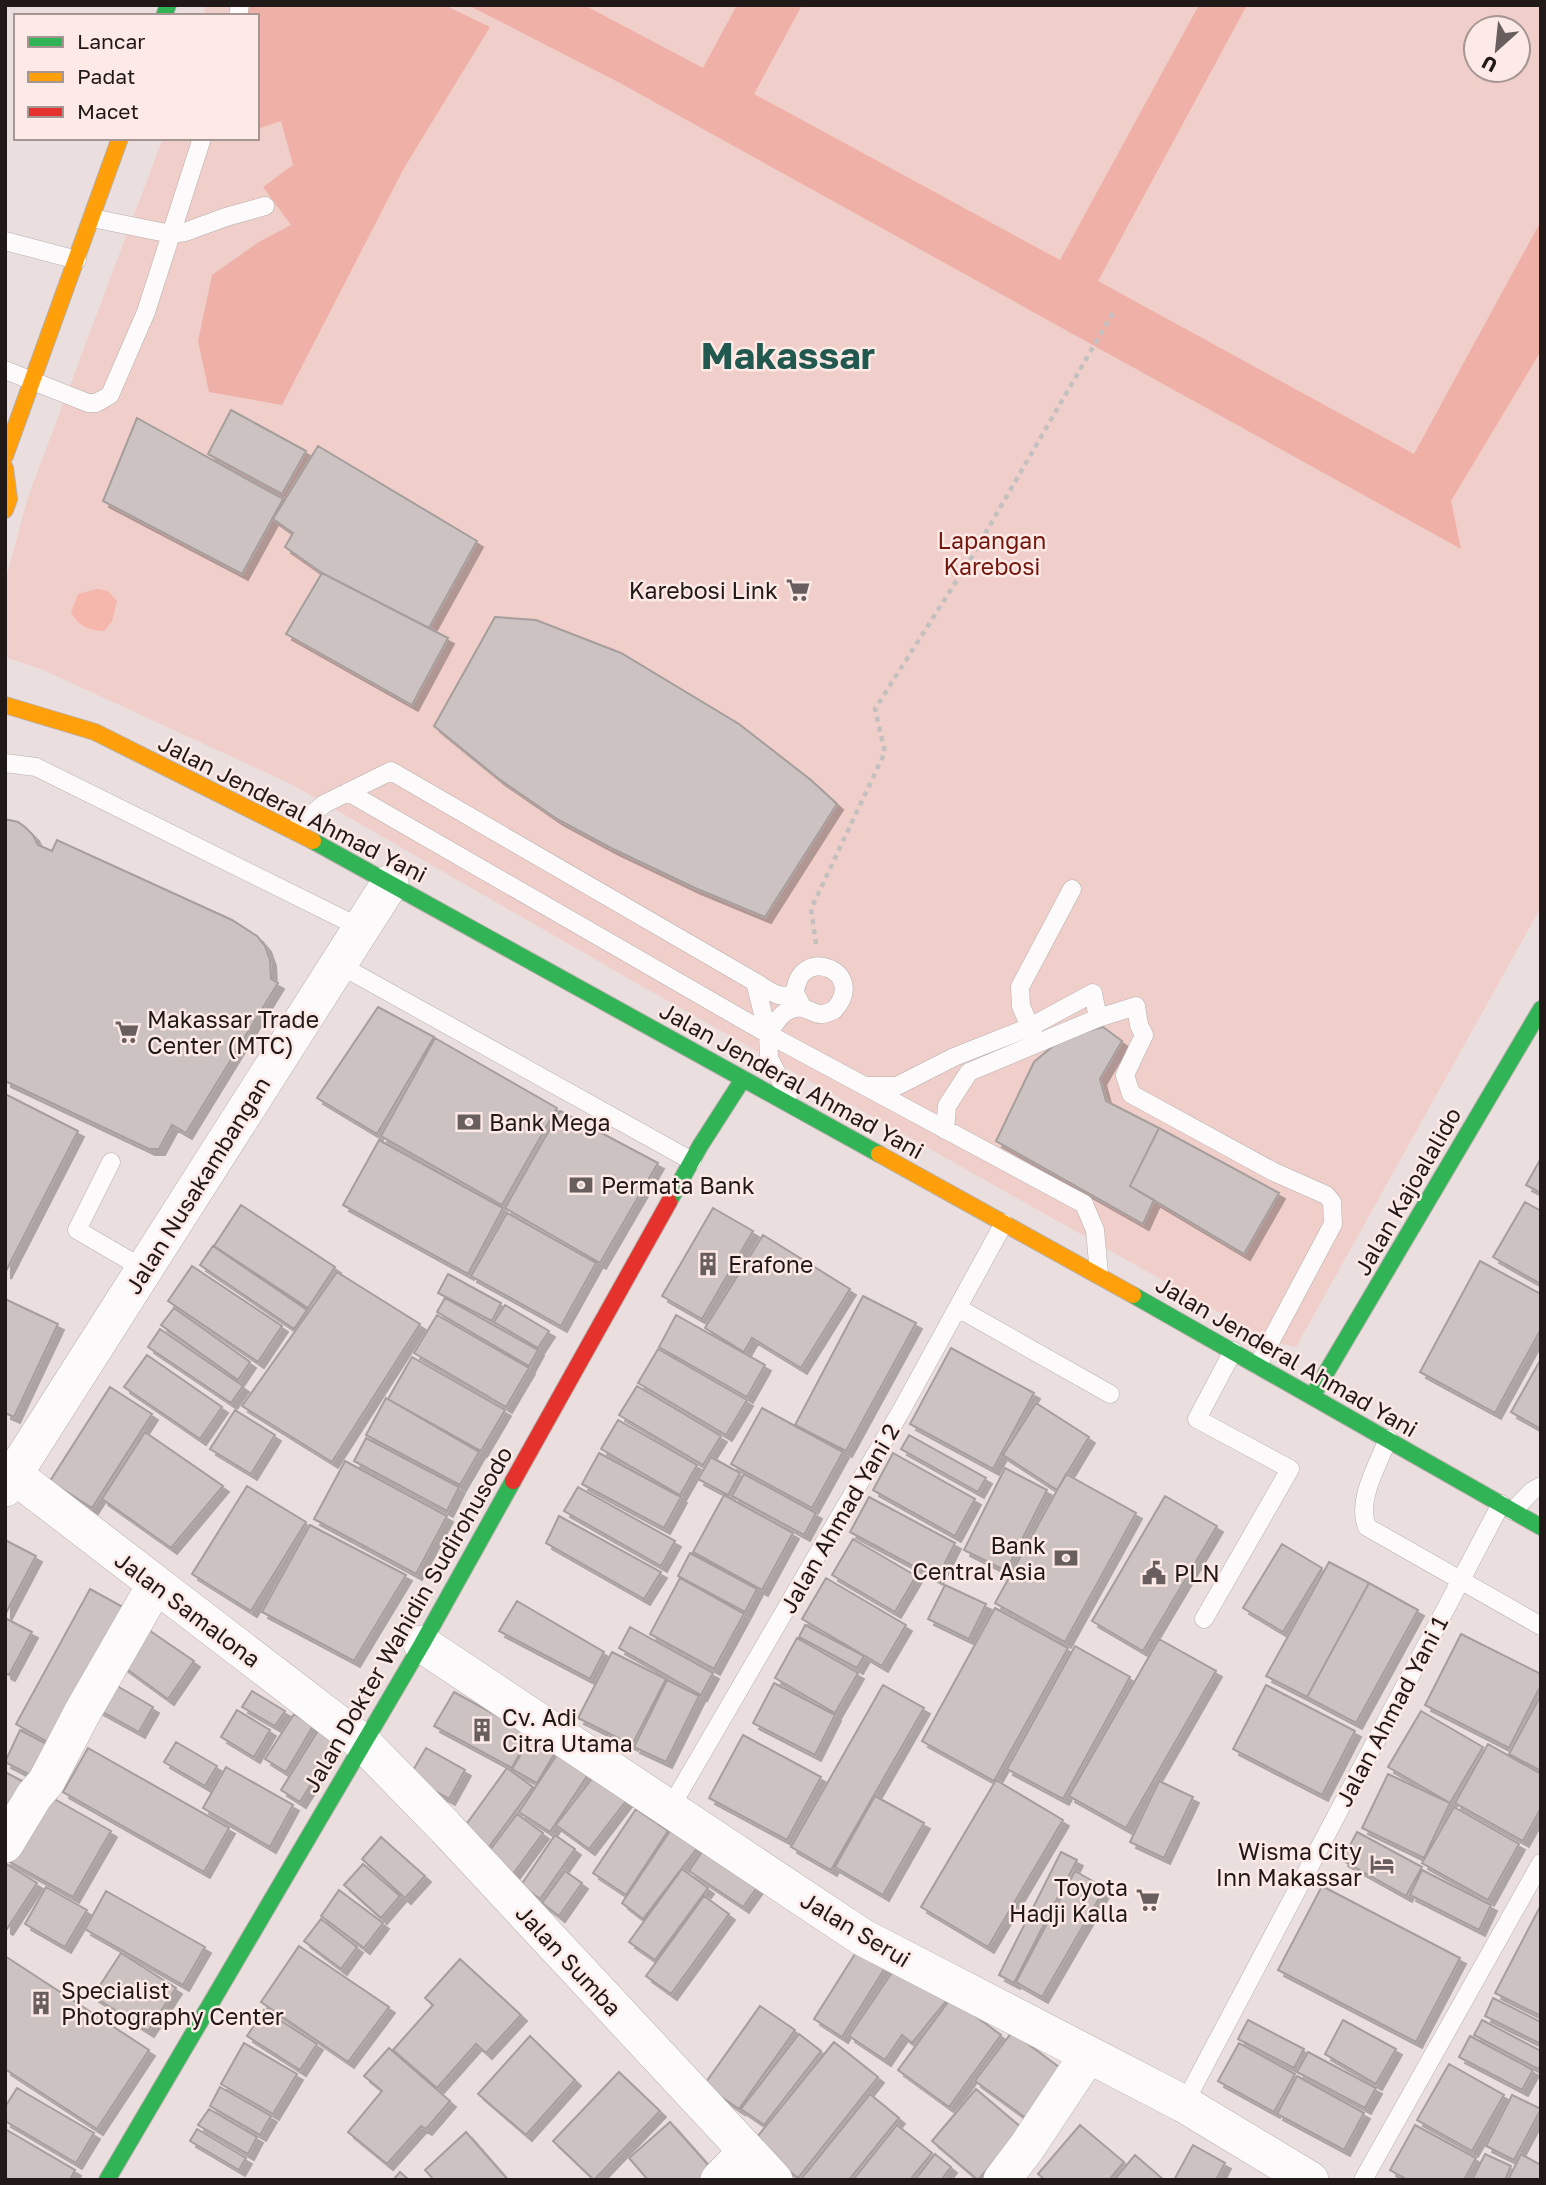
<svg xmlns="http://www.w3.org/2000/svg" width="1546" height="2185" viewBox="0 0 1546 2185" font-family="'Golos Text',sans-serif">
<defs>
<filter id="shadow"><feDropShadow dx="6" dy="6" stdDeviation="0" flood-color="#0004"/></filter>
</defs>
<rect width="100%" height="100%" fill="#eadfde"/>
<path fill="#f0cec9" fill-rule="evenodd" d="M206 5H1541V907L1296 1347 1270 1341 631 980 291 784 41 669 5 657V582L28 497 163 138H257V16H203ZM1476 28H1518V70H1476Z"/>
<path fill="#eeb0a7" d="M242 5H444L490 27 404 168 282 405 209 392 198 341 212 275 259 242 291 225 263 187 293 165 281 121 257 129V16H246Z
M468 5H584L703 68 737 5H802L754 94 1060 260 1199 5H1247L1098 281 1414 454 1541 221V351L1451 501 1461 549 620 83Z"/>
<path fill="#f5b6ac" d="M97 589 108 591 117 601 112 621 104 631C88 630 78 626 71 612L78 594Z"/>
<path fill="#cbc2c1" stroke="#a69e9d" stroke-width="2" filter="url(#shadow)" d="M231 410 306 451 282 494 208 454Z
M137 418 283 499 242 574 103 501Z
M318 446 477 541 429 628 322 573 285 547 293 533 273 519Z
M322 573 448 638 412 705 286 634Z
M495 617 536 620 621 653 739 724 811 780 837 804 765 917 695 888 611 848 557 819 499 779 434 726Z
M5 819 18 822 25 827 33 835 38 845 52 851 57 840 232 920 257 936 265 946 270 960 271 979 278 983 186 1133 172 1125 159 1149H149L5 1081Z
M378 1007 434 1037 377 1134 317 1098Z
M1103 1027 1122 1041 1100 1079 1106 1101 1159 1128 1130 1186 1154 1200 1143 1224 996 1141 1034 1062 1064 1037Z
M435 1038 557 1108 502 1205 381 1136Z
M5 1094 78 1131 5 1273Z
M560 1111 658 1163 600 1263 505 1208Z
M1159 1128 1279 1193 1244 1254 1130 1186Z
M379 1140 503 1208 468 1274 343 1205Z
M1541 1158V1193L1526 1185Z
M1525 1202 1541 1211V1284L1493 1257Z
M241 1205 335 1267 308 1308 214 1246Z
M713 1208 753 1231 702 1319 662 1296Z
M507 1213 596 1263 561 1326 471 1276Z
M763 1235 850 1289 801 1368 752 1338 744 1352 705 1328Z
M213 1246 307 1310 294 1329 200 1265Z
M1480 1261 1541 1294V1329L1495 1413 1420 1372Z
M192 1266 282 1326 258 1362 168 1301Z
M337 1272 420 1324 332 1462 242 1406Z
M448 1274 501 1303 492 1321 438 1293Z
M863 1296 916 1323 846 1451 795 1425Z
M445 1298 538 1350 529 1366 437 1312Z
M5 1299 58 1324 14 1417 5 1413Z
M505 1305 549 1331 538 1348 494 1322Z
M174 1308 250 1362 238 1380 161 1325Z
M437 1315 529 1368 506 1407 414 1353Z
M676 1315 765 1365 747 1397 659 1347Z
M160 1329 243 1386 231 1403 148 1347Z
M951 1348 1034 1393 993 1469 910 1424Z
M658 1349 747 1400 726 1435 638 1383Z
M147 1355 222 1407 200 1439 124 1387Z
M412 1357 505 1410 481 1451 388 1399Z
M1541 1359V1429L1511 1412Z
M637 1386 721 1436 703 1465 619 1415Z
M110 1387 152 1414 92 1508 50 1481Z
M386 1398 479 1452 460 1485 366 1435Z
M1036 1403 1089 1437 1057 1490 1003 1455Z
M762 1408 843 1452 812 1508 731 1464Z
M235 1410 275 1435 251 1474 210 1449Z
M618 1420 697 1465 680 1495 601 1449Z
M145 1432 223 1486 171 1548 102 1499Z
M909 1435 986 1478 978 1492 901 1449Z
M366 1438 459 1487 447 1511 354 1461Z
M599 1453 681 1497 664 1528 582 1484Z
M893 1453 975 1499 955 1536 873 1490Z
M711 1457 740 1473 728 1495 698 1479Z
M345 1461 447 1516 416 1574 314 1519Z
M1005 1468 1047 1490 1006 1571 964 1550Z
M744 1474 816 1513 804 1535 732 1496Z
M1066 1474 1136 1513 1065 1642 995 1603Z
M247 1486 306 1522 251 1611 192 1574Z
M578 1487 675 1541 661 1566 564 1511Z
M724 1495 793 1533 762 1590 693 1552Z
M1165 1496 1217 1526 1143 1651 1092 1621Z
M869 1497 955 1543 937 1579 850 1532Z
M559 1516 661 1572 644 1599 546 1543Z
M310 1525 406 1575 354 1661 262 1612Z
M853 1539 916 1576 895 1612 832 1575Z
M5 1540 36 1556 6 1613H5Z
M1282 1544 1322 1568 1283 1632 1243 1608Z
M690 1553 757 1589 745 1612 678 1576Z
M1329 1562 1369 1583 1307 1697 1266 1676Z
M680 1578 744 1614 714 1669 650 1634Z
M826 1578 906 1625 882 1666 802 1619Z
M1369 1583 1418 1610 1356 1723 1307 1697Z
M945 1585 986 1604 969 1639 928 1619Z
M90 1589 130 1611 55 1746 16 1724Z
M517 1601 604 1652 590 1679 499 1631Z
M995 1608 1068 1648 994 1781 922 1741Z
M5 1618 32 1632 9 1675 5 1673Z
M805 1625 864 1656 857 1668 799 1637Z
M143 1626 194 1661 168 1699 117 1662Z
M630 1627 713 1673 701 1695 619 1648Z
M1461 1634 1541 1674V1685L1509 1748 1425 1705Z
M797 1638 858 1673 835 1713 775 1678Z
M1159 1639 1216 1671 1126 1828 1069 1796Z
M1075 1646 1130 1677 1063 1799 1007 1769Z
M612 1652 666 1679 632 1745 578 1718Z
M107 1680 153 1707 139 1732 92 1706Z
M667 1680 699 1696 666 1762 634 1747Z
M774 1683 835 1715 815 1755 753 1723Z
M883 1685 924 1708 831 1870 791 1847Z
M1266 1685 1355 1731 1322 1795 1233 1749Z
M252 1691 285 1711 275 1726 242 1707Z
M454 1692 530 1734 512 1768 434 1726Z
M1541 1695V1771L1509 1754Z
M237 1710 270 1730 254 1757 221 1737Z
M1421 1711 1483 1747 1450 1803 1388 1767Z
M294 1714 313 1726 286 1772 265 1759Z
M319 1729 338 1741 300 1802 281 1790Z
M20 1730 58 1750 42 1781 5 1762Z
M743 1735 821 1777 787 1840 709 1798Z
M532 1736 556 1751 537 1783 512 1769Z
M176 1742 217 1766 205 1786 164 1762Z
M1488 1744 1541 1774V1808L1523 1841 1455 1803Z
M88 1748 229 1828 204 1872 63 1792Z
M426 1748 465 1770 449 1799 409 1777Z
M558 1753 589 1773 550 1832 519 1812Z
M226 1767 293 1805 270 1847 203 1808Z
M507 1768 533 1787 486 1851 460 1833Z
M5 1772 28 1784 5 1829Z
M597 1772 629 1797 589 1849 556 1825Z
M1388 1774 1450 1803 1424 1858 1362 1828Z
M996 1780 1063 1820 988 1947 921 1907Z
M1159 1781 1193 1797 1164 1858 1130 1842Z
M42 1792 111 1831 73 1897 5 1859Z
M875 1796 924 1823 883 1895 835 1867Z
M1454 1807 1519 1844 1488 1900 1422 1863Z
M636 1809 668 1831 626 1895 593 1873Z
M517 1814 543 1833 510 1878 484 1858Z
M674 1825 701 1843 643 1919 622 1903Z
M1357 1832 1422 1867 1406 1896 1342 1860Z
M555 1835 575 1849 540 1899 521 1885Z
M381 1837 425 1876 405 1898 362 1859Z
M705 1847 760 1883 743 1907 689 1871Z
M1061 1852 1077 1860 1014 1983 999 1975Z
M5 1863 37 1883 7 1929 5 1928Z
M363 1864 400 1896 381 1918 344 1885Z
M682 1869 708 1888 655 1960 629 1942Z
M1422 1870 1491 1905 1479 1930 1410 1895Z
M565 1871 582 1883 559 1916 542 1903Z
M1075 1871 1105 1888 1042 1997 1016 1982Z
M1322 1886 1460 1958 1416 2042 1278 1970Z
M46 1887 87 1910 65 1947 25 1924Z
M339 1890 383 1923 364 1948 321 1916Z
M106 1891 205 1947 183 1985 85 1929Z
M704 1896 729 1914 671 1994 646 1976Z
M1541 1905V2016L1495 1993Z
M321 1919 357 1947 341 1969 304 1941Z
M299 1946 389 2007 348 2062 261 2002Z
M860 1946 888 1963 842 2037 814 2019Z
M121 1953 176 1988 148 2031 93 1996Z
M5 1956 149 2050 97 2129 5 2069Z
M460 1959 521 2015 486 2053 476 2044 437 2088 393 2050 433 2005 425 1998Z
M895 1968 947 2000 912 2043 902 2035 885 2060 849 2036Z
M951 1998 1001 2035 949 2107 898 2070Z
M1493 1998 1541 2022V2044L1485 2016Z
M760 2006 795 2030 739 2109 704 2085Z
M264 2010 317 2044 300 2070 247 2036Z
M1248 2020 1304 2049 1294 2068 1238 2039Z
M1343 2020 1396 2049 1376 2084 1325 2054Z
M1482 2020 1541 2051V2065L1538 2069 1474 2035Z
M1012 2032 1067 2073 1030 2121 975 2081Z
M799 2034 821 2051 764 2125 741 2109Z
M530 2036 575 2080 526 2135 478 2094Z
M1470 2036 1533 2070 1522 2090 1459 2057Z
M834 2042 878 2077 798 2178 753 2142Z
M244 2043 297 2074 273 2114 221 2084Z
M1239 2043 1295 2074 1274 2112 1218 2081Z
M389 2048 450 2101 426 2129 421 2126 387 2164 348 2132 382 2091 364 2076Z
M1308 2052 1376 2088 1365 2108 1297 2072Z
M1449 2064 1504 2095 1472 2151 1417 2120Z
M619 2072 660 2111 594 2180 553 2141Z
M1297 2076 1364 2113 1344 2150 1277 2114Z
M220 2087 271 2116 260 2135 210 2106Z
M17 2088 94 2133 76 2163 5 2121V2107Z
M976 2089 1022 2128 978 2180 932 2141Z
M870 2094 899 2118 849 2180 801 2179Z
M1512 2095 1541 2109 1514 2160 1486 2146Z
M209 2109 257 2137 248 2154 198 2125Z
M670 2122 718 2176 714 2180H648L629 2158Z
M897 2125 932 2153 910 2180H853Z
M1080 2125 1124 2162 1109 2180H1045L1038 2174Z
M1415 2125 1476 2158 1464 2180H1408L1390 2170Z
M5 2129 75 2170 70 2180H9L5 2177Z
M197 2129 246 2158 239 2170 190 2141Z
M466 2132 508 2180H434L425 2170Z
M1193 2145 1225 2163 1216 2180H1174Z
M935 2154 951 2167 941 2180H915Z
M1485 2154 1511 2166 1505 2180H1472Z
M1521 2154 1541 2165V2180H1508Z
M1135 2155 1164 2180H1114Z
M400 2172 409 2180H393Z"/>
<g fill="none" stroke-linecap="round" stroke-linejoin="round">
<g stroke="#b7afad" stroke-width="19">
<path id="lane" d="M238 16 240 5
M92 218 171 234 185 232 226 217 265 206
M5 241 77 260
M5 370 88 403H96L110 395 146 312 202 138
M5 763 36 767 361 928
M348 792 768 1034 1084 1204 1095 1230 1099 1274
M293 830 324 804 391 771 755 982 768 1034 769 1058 788 1095
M338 964 692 1161
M755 982C768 990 780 1001 795 993
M768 1034C775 1023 785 1005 802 1008 817 1011 815 1019 834 1010 869 972 799 943 795 993L803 1008
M1034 1037 1021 1006 1020 987 1072 889
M868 1086H897L954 1057 1030 1027 1093 993 1098 1018
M945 1130 947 1106 969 1072 1098 1018 1136 1006 1139 1025 1144 1035 1125 1075 1131 1094 1274 1172 1326 1195 1332 1202 1333 1224 1258 1365
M111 1162 77 1230 144 1269
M958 1308 1110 1394
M1388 1439C1378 1465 1356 1500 1367 1527L1541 1626
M1513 1511 1532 1491 1541 1486
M1204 1619 1290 1469 1197 1419 1233 1351
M669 1810 901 1411 1004 1223
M1184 2104 1501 1504
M1363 2180 1541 1863"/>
</g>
<g stroke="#b7afad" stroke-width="38">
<path id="street" d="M14 1475 363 1743 446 1828 774 2180
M5 1488 390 883
M422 1644 862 1937 1184 2104 1310 2180
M5 1844 34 1796 46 1782 82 1713 156 1584
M719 2180 747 2151
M1002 2180 1027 2147 1088 2055"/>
</g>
<g stroke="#b7afad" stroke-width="18">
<path id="fast" d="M164 16 168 5
M313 841 879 1154
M669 1202 700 1146 743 1079
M1133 1295 1541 1527
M1313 1395 1541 1009
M107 2180 422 1644 513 1481"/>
</g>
<g stroke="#b7afad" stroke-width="18">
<path id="slow" d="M5 456 120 138
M5 468 9 499 5 510
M5 705 95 732 313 841
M879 1154 1133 1295"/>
</g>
<g stroke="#b7afad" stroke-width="18">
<path id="jam" d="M513 1481 669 1202"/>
</g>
<path stroke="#c4c0c0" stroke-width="4.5" stroke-dasharray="5 5" stroke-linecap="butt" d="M816 944 811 909 885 752 875 709 971 558 1115 309"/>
<use href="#lane" stroke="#fcfafa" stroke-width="18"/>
<use href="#street" stroke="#fcfafa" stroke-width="37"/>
<use href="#fast" stroke="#30b455" stroke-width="16"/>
<use href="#slow" stroke="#ff9f0a" stroke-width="16"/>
<use href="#jam" stroke="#e5322d" stroke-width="16"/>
</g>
<defs>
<g id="supermarket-bare" transform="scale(1.89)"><path d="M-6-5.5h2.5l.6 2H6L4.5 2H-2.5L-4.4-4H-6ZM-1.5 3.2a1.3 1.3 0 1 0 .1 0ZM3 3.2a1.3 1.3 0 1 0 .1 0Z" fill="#675e5d" stroke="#fde9e5" stroke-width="2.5" paint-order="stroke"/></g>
<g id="bank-bare" transform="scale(1.89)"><path d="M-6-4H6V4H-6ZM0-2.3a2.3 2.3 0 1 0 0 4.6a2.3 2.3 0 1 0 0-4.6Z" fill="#675e5d" stroke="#fde9e5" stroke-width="2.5" paint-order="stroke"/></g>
<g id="building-bare" transform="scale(1.89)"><path d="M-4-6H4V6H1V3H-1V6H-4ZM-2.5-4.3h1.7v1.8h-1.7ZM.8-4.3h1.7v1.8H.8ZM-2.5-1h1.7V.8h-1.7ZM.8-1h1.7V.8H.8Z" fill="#675e5d" stroke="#fde9e5" stroke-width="2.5" paint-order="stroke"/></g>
<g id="civic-bare" transform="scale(1.89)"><path d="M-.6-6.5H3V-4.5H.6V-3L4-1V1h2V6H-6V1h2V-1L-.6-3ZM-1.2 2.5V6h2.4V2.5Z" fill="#675e5d" stroke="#fde9e5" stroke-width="2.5" paint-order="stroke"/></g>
<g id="hotel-bare" transform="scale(1.89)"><path d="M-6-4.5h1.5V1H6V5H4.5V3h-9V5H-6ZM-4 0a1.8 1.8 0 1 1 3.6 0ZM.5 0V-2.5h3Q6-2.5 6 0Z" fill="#675e5d" stroke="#fde9e5" stroke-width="2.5" paint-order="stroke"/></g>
</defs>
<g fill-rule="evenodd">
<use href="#supermarket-bare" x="798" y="590"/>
<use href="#supermarket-bare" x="127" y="1032"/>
<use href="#bank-bare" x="469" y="1122"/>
<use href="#bank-bare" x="581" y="1185"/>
<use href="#building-bare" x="708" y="1264"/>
<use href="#bank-bare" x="1066" y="1558"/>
<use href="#civic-bare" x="1154" y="1573"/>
<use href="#building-bare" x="482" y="1730"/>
<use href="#hotel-bare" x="1382" y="1864"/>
<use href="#supermarket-bare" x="1148" y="1900"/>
<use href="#building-bare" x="41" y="2003"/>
</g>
<g text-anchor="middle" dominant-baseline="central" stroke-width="5" stroke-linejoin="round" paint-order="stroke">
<g font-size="23" fill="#73160e" stroke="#fde9e5">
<text x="992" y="540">Lapangan<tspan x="992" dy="26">Karebosi</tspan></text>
</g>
<g font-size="23" fill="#201918" stroke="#fde9e5" text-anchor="start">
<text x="778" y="590" text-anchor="end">Karebosi Link</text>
<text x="147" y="1019">Makassar Trade<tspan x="147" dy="26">Center (MTC)</tspan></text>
<text x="489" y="1122">Bank Mega</text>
<text x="601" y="1185">Permata Bank</text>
<text x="728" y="1264">Erafone</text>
<text x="1046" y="1545" text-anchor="end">Bank<tspan x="1046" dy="26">Central Asia</tspan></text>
<text x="1174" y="1573">PLN</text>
<text x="502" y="1717">Cv. Adi<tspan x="502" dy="26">Citra Utama</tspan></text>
<text x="1362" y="1851" text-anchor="end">Wisma City<tspan x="1362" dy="26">Inn Makassar</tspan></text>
<text x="1128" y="1887" text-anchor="end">Toyota<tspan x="1128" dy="26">Hadji Kalla</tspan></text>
<text x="61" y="1990">Specialist<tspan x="61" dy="26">Photography Center</tspan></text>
</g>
<g font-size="23" fill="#201918" stroke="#fde9e5">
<text transform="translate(293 808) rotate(27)">Jalan Jenderal Ahmad Yani</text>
<text transform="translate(792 1080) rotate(29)">Jalan Jenderal Ahmad Yani</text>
<text transform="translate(197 1185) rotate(-58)">Jalan Nusakambangan</text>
<text transform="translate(1407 1191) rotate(-60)">Jalan Kajoalalido</text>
<text transform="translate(1287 1356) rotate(30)">Jalan Jenderal Ahmad Yani</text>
<text transform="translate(839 1518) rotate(-60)">Jalan Ahmad Yani 2</text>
<text transform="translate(188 1609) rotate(37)">Jalan Samalona</text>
<text transform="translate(407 1619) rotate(-60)">Jalan Dokter Wahidin Sudirohusodo</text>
<text transform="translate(1391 1711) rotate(-62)">Jalan Ahmad Yani 1</text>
<text transform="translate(856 1929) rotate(31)">Jalan Serui</text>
<text transform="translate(569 1960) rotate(47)">Jalan Sumba</text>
</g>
<g font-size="37" font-weight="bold" fill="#21584f" stroke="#fde9e5">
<text x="788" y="355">Makassar</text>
</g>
</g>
<rect width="1546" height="2185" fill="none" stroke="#201918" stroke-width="14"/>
<rect x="14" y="14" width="245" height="126" fill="#fde9e5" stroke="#a59693" stroke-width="2"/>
<rect x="28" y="37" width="35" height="10" fill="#30b455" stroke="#a59693" stroke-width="2"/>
<text x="77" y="49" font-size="21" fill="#201918">Lancar</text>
<rect x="28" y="72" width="35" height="10" fill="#ff9f0a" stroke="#a59693" stroke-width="2"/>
<text x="77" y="84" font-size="21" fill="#201918">Padat</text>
<rect x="28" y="107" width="35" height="10" fill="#e5322d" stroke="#a59693" stroke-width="2"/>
<text x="77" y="119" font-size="21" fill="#201918">Macet</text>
<g transform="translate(1497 49) rotate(207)"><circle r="33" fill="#fde9e5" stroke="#a59693" stroke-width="2"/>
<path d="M0-5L12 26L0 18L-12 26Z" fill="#675e5d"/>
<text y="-10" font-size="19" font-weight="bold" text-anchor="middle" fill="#201918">U</text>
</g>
</svg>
